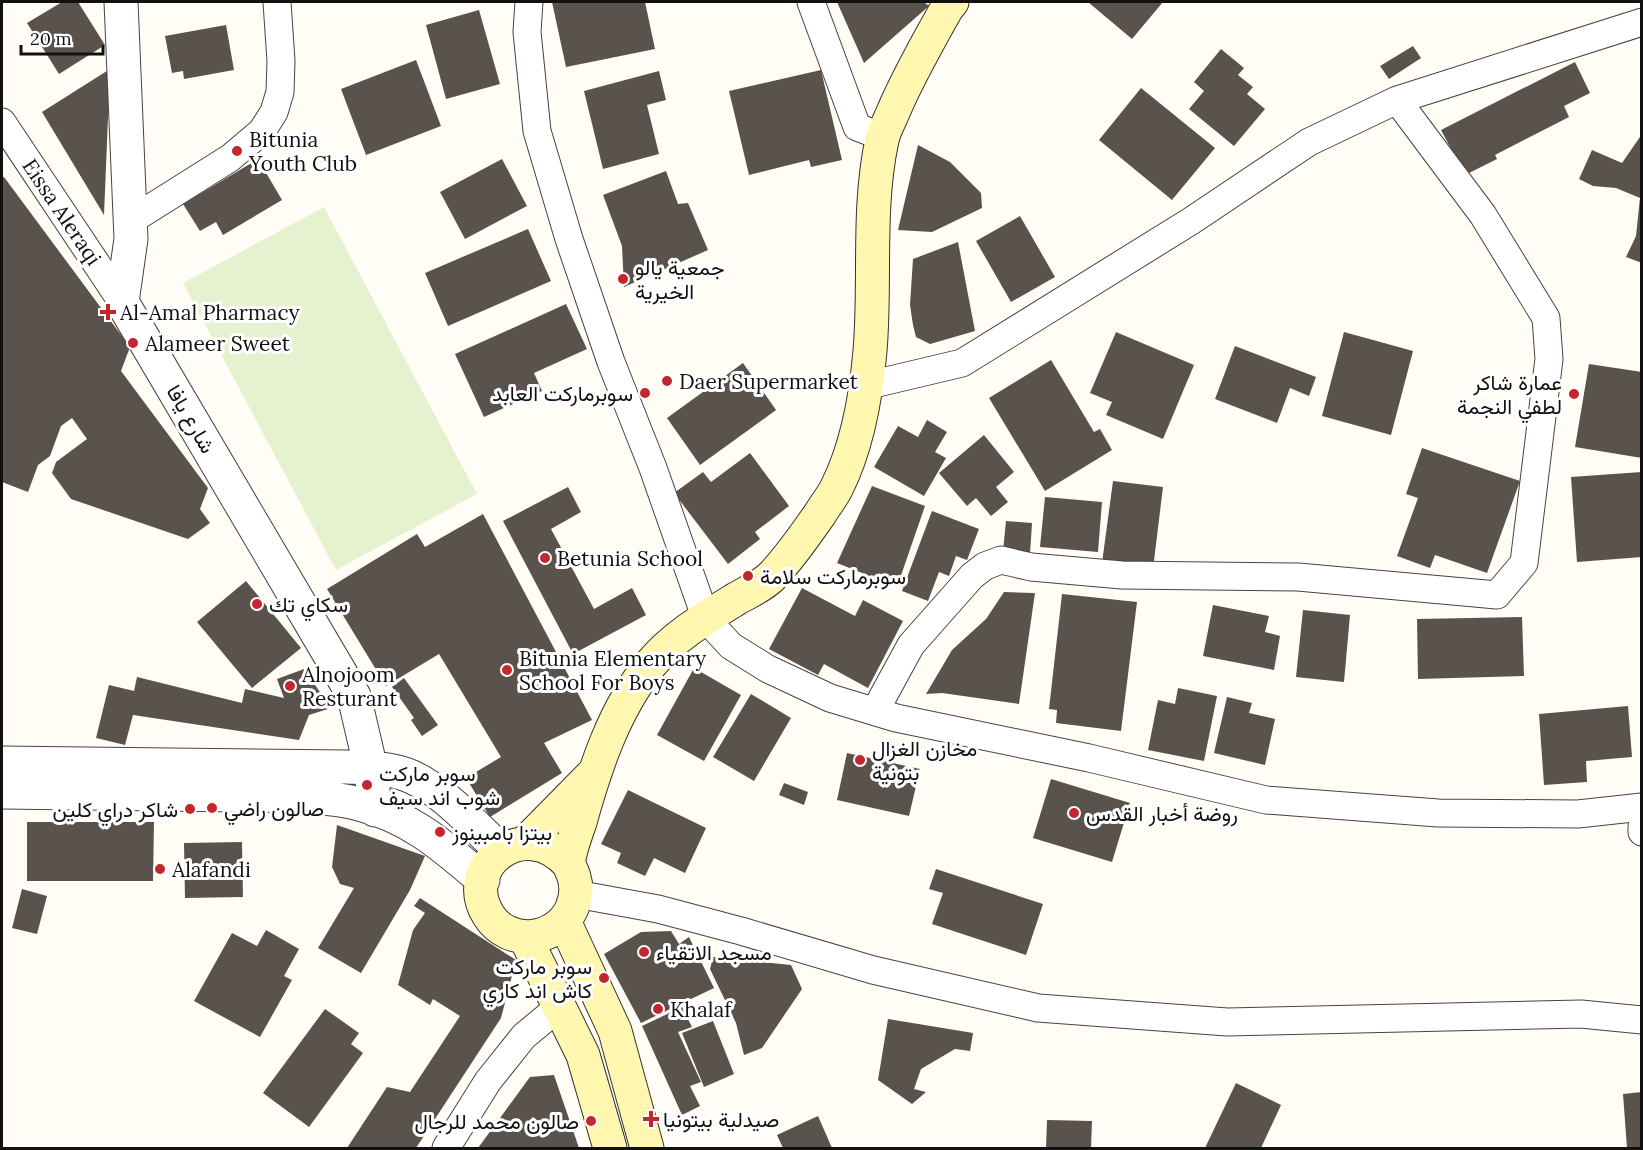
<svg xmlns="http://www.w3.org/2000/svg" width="1643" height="1150" viewBox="0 0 1643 1150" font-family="Lora,Vazirmatn,serif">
<rect width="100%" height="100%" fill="#fffdf5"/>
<path fill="#e6f2cf" d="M324 207 477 494 336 570 183 283Z"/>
<path fill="#5a524d" d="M62 2H78L105 45 59 74 27 23Z
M552 2H645L655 49 566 67Z
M837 2H924L929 6 864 63Z
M1088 2H1163L1132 39Z
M479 10 500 84 446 99 426 25Z
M226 25 234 70 184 79 183 71 172 73 165 36Z
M1413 46 1421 58 1389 79 1380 66Z
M1221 49 1244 68 1238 75 1253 87 1247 94 1265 109 1234 146 1189 109 1204 91 1194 82Z
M416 60 441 126 366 155 341 89Z
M1575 62 1590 93 1564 106 1569 117 1495 155 1497 159 1465 175 1441 130Z
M110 69 104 215 42 112Z
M821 70 842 160 811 167 809 160 749 175 729 91Z
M659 71 666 100 647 105 659 154 603 169 584 91Z
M1141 88 1215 148 1172 200 1099 140Z
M1642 134V263L1626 257 1636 236 1640 198 1616 188 1593 186 1579 179 1592 150 1622 163Z
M918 145 950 162 981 193 982 208 932 232 898 230Z
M258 159 282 200 223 235 216 222 200 231 183 204Z
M502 159 527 206 465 239 440 192Z
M666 171 678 204 688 203 708 250 624 287 622 246 603 195Z
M4 177 130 347 121 371 208 488 200 509 210 523 188 539 71 499 52 473 56 462 87 439 72 418 61 426 50 456 38 465 28 492 2 482V178Z
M1020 216 1055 277 1011 302 976 241Z
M528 229 551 281 448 326 425 273Z
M958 242 975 331 930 344 916 337 913 325 910 305 913 259Z
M566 304 587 349 534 373 542 391 484 417 455 354Z
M1116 332 1194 365 1163 439 1106 415 1112 402 1090 393Z
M1344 332 1413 351 1391 435 1322 416Z
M1235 346 1316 377 1309 396 1290 388 1277 423 1215 399Z
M1051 360 1094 432 1100 429 1112 450 1045 491 989 398Z
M743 363 776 410 700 465 667 418Z
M1589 364 1642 372V458L1575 447Z
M927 420 947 432 935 452 946 458 924 496 874 467 898 426 918 437Z
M984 435 1014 472 996 487 1008 502 991 516 976 498 967 506 939 473Z
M1422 448 1520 481 1487 573 1435 555 1430 568 1397 556 1418 498 1406 494Z
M750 453 789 506 755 532 760 539 728 564 674 493 703 472 711 482Z
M1642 472V557L1577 562 1571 477Z
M1113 481 1163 487 1153 569 1102 563Z
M872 486 925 506 897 587 837 563Z
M568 487 581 512 551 529 594 609 632 588 646 615 573 654 503 521Z
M1045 497 1102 502 1098 552 1040 547Z
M932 511 979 529 967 560 956 556 949 576 939 572 928 601 902 591Z
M483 514 592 720 544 743 562 773 490 817 466 778 501 757 439 654 386 686 327 589 417 534 425 547Z
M1006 521 1032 523 1030 554 1003 551Z
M246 581 301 648 252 688 197 622Z
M802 588 855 616 863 600 903 621 868 688 824 664 818 675 769 649Z
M1004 592 1035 593 1019 704 942 693 926 694 952 650 986 619Z
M1062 594 1137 602 1121 731 1056 723 1057 710 1049 709Z
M1213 605 1269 616 1265 632 1280 636 1274 670 1203 656Z
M1303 610 1350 615 1344 682 1296 677Z
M1522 617 1524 676 1418 679 1417 619Z
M694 668 741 695 704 761 657 735Z
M304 669 331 708 309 715 299 740 133 715 125 745 96 738 109 685 134 691 137 677 242 703 245 689 284 698 277 679Z
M404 678 438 725 422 736 411 720 414 718 392 687Z
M1178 688 1217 696 1204 761 1148 750 1158 700 1175 704Z
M751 694 791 718 754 781 713 757Z
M1227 697 1252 703 1249 713 1275 719 1265 765 1214 753Z
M1628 706 1632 757 1586 761 1587 782 1544 785 1539 714Z
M847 753 920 769 909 816 837 800Z
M1051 779 1130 803 1112 862 1033 838Z
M784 783 808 792 804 805 779 795Z
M628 790 706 828 685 873 654 858 645 876 617 863 621 853 601 844Z
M27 822H154L153 881H27Z
M337 825 425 856 410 890 361 973 318 948 354 888 340 884 332 867Z
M242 842 243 897 185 898 184 843Z
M936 869 1043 904 1026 955 932 924 943 893 929 889Z
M22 889 47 896 37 934 12 928Z
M420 898 516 960 501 1018 416 1148H347L387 1087 410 1092 460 1016 433 999 430 1005 398 985 413 930 425 913 414 906Z
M266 930 299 949 284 976 292 980 260 1037 194 1001 232 933 257 946Z
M671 931 679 944 689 937 714 988 641 1023 604 954 641 932Z
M713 957 791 965 802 989 762 1048 744 1055 736 1023 710 969Z
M682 1007 692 1027 678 1032 701 1082 690 1086 700 1106 682 1115 642 1026Z
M325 1009 359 1033 351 1044 363 1053 309 1127 263 1093Z
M888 1019 973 1033 970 1051 955 1049 921 1069 914 1089 926 1092 912 1104 878 1080Z
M713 1021 734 1074 704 1087 682 1033Z
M554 1075 579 1148H478L530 1077Z
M1236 1083 1281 1105 1261 1148H1205Z
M1642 1092V1148H1627L1623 1094Z
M818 1116 832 1148H783L777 1135Z
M1047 1120 1092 1121 1091 1148H1046Z"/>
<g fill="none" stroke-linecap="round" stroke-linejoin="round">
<g stroke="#444" stroke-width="29">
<path id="minor" d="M529 2 527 32 537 131 569 239 611 362 653 468 706 619 731 646 768 669 830 698 896 718 1089 758 1266 800 1438 813 1578 814 1642 807
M811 2 857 127 883 137
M2 122 122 302
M130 221 230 158 262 131 274 112 280 92 281 61 277 2
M865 386 962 363 1191 221 1309 142 1397 100 1642 22
M875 711 911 645 972 576 985 566 1001 560 1031 567 1122 575 1298 577 1497 595 1524 563 1549 359 1546 318 1483 215 1397 100
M1642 827V832
M576 894 658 909 741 931 873 970 1038 1008 1227 1022 1581 1014 1642 1020
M446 1148 488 1081 524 1036 559 1007"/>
</g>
<g stroke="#444" stroke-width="35">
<path id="tertiary" d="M121 2 131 239 122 302 354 696 371 769 375 810
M2 763 347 767C368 768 392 768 412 777 446 793 474 826 502 851
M2 792 309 796C325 799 343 799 359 804 411 817 443 846 483 880"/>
</g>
<g stroke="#333" stroke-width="35">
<path id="secondary" d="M526 842 591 776
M568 863C524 814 457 867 489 916 509 947 557 942 572 908 576 898 577 887 574 877 572 870 568 866 569 859 571 847 576 834 580 822 595 768 614 710 650 665 673 637 705 618 736 599 748 592 764 585 773 575 791 556 805 535 820 514 825 505 833 496 837 487 858 445 866 397 870 351 876 281 867 210 882 140 884 130 890 120 894 110 909 75 928 42 947 8L952 2
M564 921 615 1031 647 1148
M525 937 583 1055 610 1148"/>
</g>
<use href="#minor" stroke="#fff" stroke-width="27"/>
<use href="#tertiary" stroke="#fff" stroke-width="33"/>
<use href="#secondary" stroke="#fff6b0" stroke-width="33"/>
</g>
<g fill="#c4262e" stroke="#fff" stroke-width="2">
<circle cx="237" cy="151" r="6"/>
<circle cx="623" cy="279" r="6"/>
<path d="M105 303h6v6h6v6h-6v6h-6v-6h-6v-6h6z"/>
<circle cx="133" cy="343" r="6"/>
<circle cx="667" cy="381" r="6"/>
<circle cx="645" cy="393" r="6"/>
<circle cx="1574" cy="394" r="6"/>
<circle cx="545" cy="558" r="6"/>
<circle cx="748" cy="576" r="6"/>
<circle cx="257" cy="604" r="6"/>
<circle cx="507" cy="670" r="6"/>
<circle cx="290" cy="686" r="6"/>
<circle cx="860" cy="760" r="6"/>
<circle cx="367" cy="785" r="6"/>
<circle cx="212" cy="808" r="6"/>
<circle cx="190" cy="809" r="6"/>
<circle cx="1074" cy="813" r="6"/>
<circle cx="440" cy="832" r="6"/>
<circle cx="160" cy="869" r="6"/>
<circle cx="644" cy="952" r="6"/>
<circle cx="604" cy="978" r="6"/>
<circle cx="658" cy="1009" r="6"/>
<path d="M648 1110h6v6h6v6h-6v6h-6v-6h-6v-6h6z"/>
<circle cx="591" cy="1121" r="6"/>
</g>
<g text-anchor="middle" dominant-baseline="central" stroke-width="6" stroke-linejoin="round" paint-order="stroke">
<g font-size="21" fill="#111" stroke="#fff" text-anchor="start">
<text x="249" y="139">Bitunia<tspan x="249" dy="24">Youth Club</tspan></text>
<text x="635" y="267">جمعية يالو<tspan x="635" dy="24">الخيرية</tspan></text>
<text x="120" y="312">Al-Amal Pharmacy</text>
<text x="145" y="343">Alameer Sweet</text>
<text x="679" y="381">Daer Supermarket</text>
<text x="1562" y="382" text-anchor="end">عمارة شاكر<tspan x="1562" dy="24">لطفي النجمة</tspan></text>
<text x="633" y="393" text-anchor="end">سوبرماركت العابد</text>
<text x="557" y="558">Betunia School</text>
<text x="760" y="576">سوبرماركت سلامة</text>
<text x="269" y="604">سكاي تك</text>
<text x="519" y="658">Bitunia Elementary<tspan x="519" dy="24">School For Boys</tspan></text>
<text x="302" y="674">Alnojoom<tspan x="302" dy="24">Resturant</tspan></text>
<text x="872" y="748">مخازن الغزال<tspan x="872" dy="24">بتونية</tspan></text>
<text x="379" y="773">سوبر ماركت<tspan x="379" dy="24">شوب اند سيف</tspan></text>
<text x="224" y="808">صالون راضي</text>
<text x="178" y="809" text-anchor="end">شاكر دراي كلين</text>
<text x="1086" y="813">روضة أخبار القدس</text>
<text x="452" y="832">بيتزا بامبينوز</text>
<text x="172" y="869">Alafandi</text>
<text x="656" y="952">مسجد الاتقياء</text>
<text x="592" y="966" text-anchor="end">سوبر ماركت<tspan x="592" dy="24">كاش اند كاري</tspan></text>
<text x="670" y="1009">Khalaf</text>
<text x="663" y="1119">صيدلية بيتونيا</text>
<text x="579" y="1121" text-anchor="end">صالون محمد للرجال</text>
</g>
<g font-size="21" fill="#111" stroke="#fff">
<text transform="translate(62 212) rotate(56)">Eissa Aleraqi</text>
<text transform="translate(191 419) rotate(60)">شارع يافا</text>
</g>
</g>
<rect width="1643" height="1150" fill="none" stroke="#111111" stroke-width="6"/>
<path d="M21 45v9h82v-9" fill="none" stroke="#111111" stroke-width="3"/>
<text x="30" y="45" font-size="18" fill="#111111" stroke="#ffffff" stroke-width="4.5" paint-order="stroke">20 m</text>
</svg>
